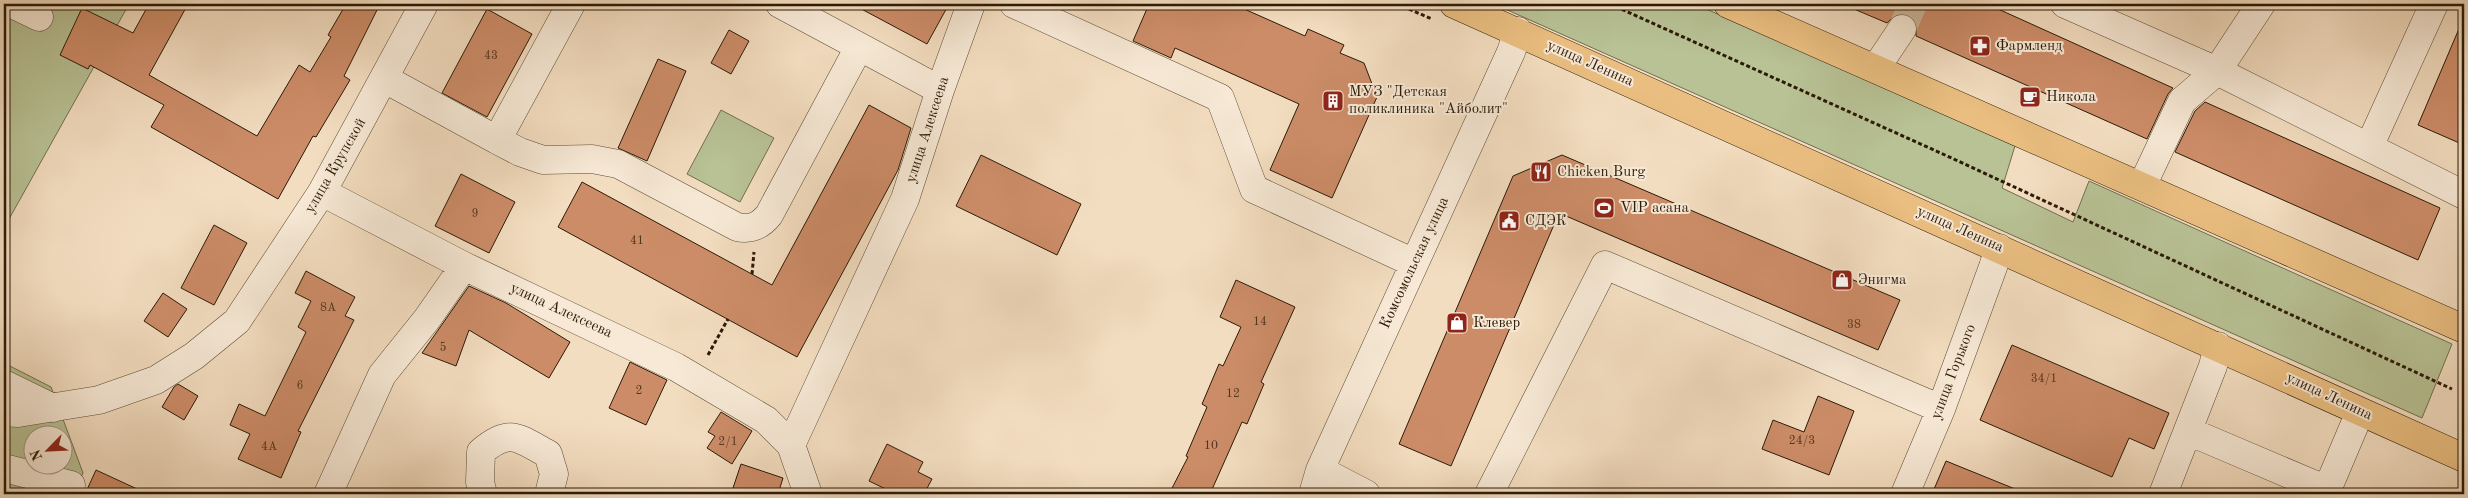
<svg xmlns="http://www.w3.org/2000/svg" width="2468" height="498" viewBox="0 0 2468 498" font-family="'Old Standard TT',serif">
<rect width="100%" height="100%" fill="#f3ddc0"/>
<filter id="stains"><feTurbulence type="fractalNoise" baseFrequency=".004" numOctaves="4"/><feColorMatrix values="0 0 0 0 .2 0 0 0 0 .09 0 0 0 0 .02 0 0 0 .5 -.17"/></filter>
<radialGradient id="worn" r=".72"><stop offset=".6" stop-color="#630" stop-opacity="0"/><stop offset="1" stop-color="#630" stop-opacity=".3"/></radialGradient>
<path fill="#b8c295" stroke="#726e4e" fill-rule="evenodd" d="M4 4H129L4 228Z
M1494 4H1695L2015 146 2002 188 2073 222 2089 181 2452 344 2422 418Z
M721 110 774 138 740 202 687 174Z
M4 363 51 387 83 473 73 494H4ZM32 436H62V466H32Z"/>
<path fill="#cc8c68" stroke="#2b1a06" d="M149 4H188L149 75 257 136 299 65 310 72 331 37 328 35 346 4H380L344 76 350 80 316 137 313 136 278 199 151 127 164 105 90 65 88 69 60 55 82 8 133 33Z
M852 4H949L927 44Z
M1149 4H1233L1305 36 1308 29 1344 45 1340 53 1364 63 1377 97 1332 198 1270 170 1299 104 1175 48 1171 58 1133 41Z
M1842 4H1987L2173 88 2168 94 2147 139 1916 36V23L1910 16 1903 14 1896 15 1887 23Z
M487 9 532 34 487 117 442 93Z
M2464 17V145L2418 125Z
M729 30 749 41 731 74 711 63Z
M658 59 686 71 647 161 618 148Z
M2205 102 2440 208 2418 260 2175 152 2195 111Z
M869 105 911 128 898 170 797 357 558 227 582 182 772 285Z
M981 155 1081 204 1057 255 956 206Z
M1562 155 1900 300 1878 350 1559 213 1451 466 1399 444 1513 176Z
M461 174 515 202 489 253 435 226Z
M214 225 247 243 214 305 181 288Z
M306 271 355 297 345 316 354 320 298 431 301 432 281 478 238 459 250 434 230 425 239 404 265 416 306 332 298 327 311 301 295 293Z
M1236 280 1295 307 1261 382 1264 384 1247 424 1242 422 1210 494H1169L1188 457 1186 456 1207 407 1202 404 1219 364 1223 366 1241 327 1220 317Z
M469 286 506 303 570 342 549 378 469 330 456 366 422 353Z
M163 293 187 309 168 337 144 321Z
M2012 345 2169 413 2154 449 2129 438 2112 477 1980 420Z
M630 362 667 380 646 425 609 408Z
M178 384 198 396 184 420 162 407 174 387Z
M1818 396 1854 411 1829 475 1762 449 1773 420 1804 432Z
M721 412 752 431 732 464 707 448 715 436 708 432Z
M887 444 923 462 918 472 932 479 924 494H896L869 481Z
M1946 461 2025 493V494H1932Z
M741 464 783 478 778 494H731Z
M96 470 148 494H85Z"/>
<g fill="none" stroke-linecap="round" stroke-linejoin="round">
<path stroke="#cbb69b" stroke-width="28" stroke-dasharray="28 14" stroke-linecap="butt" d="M1902 29 1913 4"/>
<g stroke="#5d4b34" stroke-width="29">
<path id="minor" d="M12 4 39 17
M780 4 940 90
M1014 4 1220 98 1254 189 1414 263
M2065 4 2217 71 2182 101 2142 186
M2261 4 2217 71 2464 195
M1876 68 1902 29
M385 79 497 140 571 4
M497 140 520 152 543 160 592 159 618 164 737 227C751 230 760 226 769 215L859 47
M2369 147 2434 4
M322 192 464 266 676 367 766 420 791 445 905 199 940 90 971 4
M4 384 53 408
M4 412 18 413 99 400 156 380 194 356 237 321 322 192 424 4
M2188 431 2327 490 2360 412
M791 445 808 494
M4 468 71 485
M1320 470 1366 494
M328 494 382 375 427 319 464 266
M483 494 480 482 481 452C510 427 518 438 548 454L554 474 549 494
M1313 494 1320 470 1511 52 1518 31
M1489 494 1605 265 1941 409
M1905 494 1941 409 1993 267 1999 248
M2163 494 2213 366 2218 346"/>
</g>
<g stroke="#2b1a06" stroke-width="29">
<path id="major" d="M1454 4 2464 458
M1728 4 2464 329"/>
</g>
<path stroke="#2b1a06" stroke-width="3" stroke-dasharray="4 2.5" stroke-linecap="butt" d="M1397 4 1432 19
M1610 4 1945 155 2452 389
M752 274 754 252
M708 355 728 319"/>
<use href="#minor" stroke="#f7e9d6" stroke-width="28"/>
<use href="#major" stroke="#eabe80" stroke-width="28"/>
</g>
<defs>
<g id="pharmacy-square" transform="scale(1.125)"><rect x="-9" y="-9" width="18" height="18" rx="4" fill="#8f2418" stroke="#f7e9d6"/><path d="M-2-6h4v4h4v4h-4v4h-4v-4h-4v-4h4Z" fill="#fff"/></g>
<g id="cafe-square" transform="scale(1.125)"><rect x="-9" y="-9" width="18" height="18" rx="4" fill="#8f2418" stroke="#f7e9d6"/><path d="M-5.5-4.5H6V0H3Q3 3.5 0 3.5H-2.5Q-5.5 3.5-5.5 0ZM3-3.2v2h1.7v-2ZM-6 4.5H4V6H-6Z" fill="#fff"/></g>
<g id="building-square" transform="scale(1.125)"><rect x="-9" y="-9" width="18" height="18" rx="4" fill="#8f2418" stroke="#f7e9d6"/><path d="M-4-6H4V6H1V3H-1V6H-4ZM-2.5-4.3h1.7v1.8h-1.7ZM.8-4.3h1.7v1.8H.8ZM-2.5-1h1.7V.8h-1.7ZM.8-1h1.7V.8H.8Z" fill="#fff"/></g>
<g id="restaurant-square" transform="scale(1.125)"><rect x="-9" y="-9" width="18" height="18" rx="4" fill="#8f2418" stroke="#f7e9d6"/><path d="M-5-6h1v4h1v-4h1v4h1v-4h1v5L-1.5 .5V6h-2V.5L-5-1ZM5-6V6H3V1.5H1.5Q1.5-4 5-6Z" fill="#fff"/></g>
<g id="stadium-square" transform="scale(1.125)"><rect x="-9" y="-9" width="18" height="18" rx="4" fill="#8f2418" stroke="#f7e9d6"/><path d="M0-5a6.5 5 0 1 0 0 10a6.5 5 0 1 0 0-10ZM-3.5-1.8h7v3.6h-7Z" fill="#fff"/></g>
<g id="civic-square" transform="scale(1.125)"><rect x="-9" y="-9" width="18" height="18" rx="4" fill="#8f2418" stroke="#f7e9d6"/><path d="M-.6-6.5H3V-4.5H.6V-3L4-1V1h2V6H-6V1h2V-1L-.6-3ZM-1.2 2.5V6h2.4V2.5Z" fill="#fff"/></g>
<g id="shop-square" transform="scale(1.125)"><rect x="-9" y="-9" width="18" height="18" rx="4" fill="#8f2418" stroke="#f7e9d6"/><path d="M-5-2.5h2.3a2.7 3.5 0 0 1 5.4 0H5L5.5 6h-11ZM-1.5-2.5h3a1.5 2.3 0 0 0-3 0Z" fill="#fff"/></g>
</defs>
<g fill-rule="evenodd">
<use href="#pharmacy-square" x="1980" y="46"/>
<use href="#cafe-square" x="2030" y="97"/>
<use href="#building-square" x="1333" y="101"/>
<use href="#restaurant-square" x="1541" y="172"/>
<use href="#stadium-square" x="1604" y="208"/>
<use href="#civic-square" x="1509" y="221"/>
<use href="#shop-square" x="1842" y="280"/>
<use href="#shop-square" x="1457" y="323"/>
</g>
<g text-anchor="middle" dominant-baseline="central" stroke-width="4" stroke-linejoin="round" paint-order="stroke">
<g font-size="12" fill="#53361e">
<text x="491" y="56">43</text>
<text x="475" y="214">9</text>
<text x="637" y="241">41</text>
<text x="328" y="308">8А</text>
<text x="1260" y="322">14</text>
<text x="1854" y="325">38</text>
<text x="443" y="348">5</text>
<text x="2044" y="379">34/1</text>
<text x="300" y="386">6</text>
<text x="639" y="391">2</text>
<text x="1233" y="394">12</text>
<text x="1802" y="441">24/3</text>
<text x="728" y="442">2/1</text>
<text x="1211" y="446">10</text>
<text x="269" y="447">4А</text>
</g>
<g font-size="15" fill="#2b1a06" stroke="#f7e9d6" text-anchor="start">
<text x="1996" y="46">Фармленд</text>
<text x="1349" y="92">МУЗ "Детская<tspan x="1349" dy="17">поликлиника "Айболит"</tspan></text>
<text x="2046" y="97">Никола</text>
<text x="1557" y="172">Chicken Burg</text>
<text x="1620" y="208">VIP асана</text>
<text x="1525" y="221">СДЭК</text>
<text x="1858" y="280">Энигма</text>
<text x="1473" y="323">Клевер</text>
</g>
<g font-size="15" fill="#2b1a06" stroke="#f7e9d6">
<text transform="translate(1590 64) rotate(24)">улица Ленина</text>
<text transform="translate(928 130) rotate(-72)">улица Алексеева</text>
<text transform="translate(336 166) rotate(-60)">улица Крупской</text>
<text transform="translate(1960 230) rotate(24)">улица Ленина</text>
<text transform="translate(1415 263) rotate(-65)">Комсомольская улица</text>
<text transform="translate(561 311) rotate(25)">улица Алексеева</text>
<text transform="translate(1954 372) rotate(-69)">улица Горького</text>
<text transform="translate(2329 397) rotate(25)">улица Ленина</text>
</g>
</g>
<rect width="2468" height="498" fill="none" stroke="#f3ddc0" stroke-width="20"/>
<rect x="5" y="5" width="2458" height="488" fill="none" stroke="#2b1a06" stroke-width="2.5"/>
<rect x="10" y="10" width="2448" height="478" fill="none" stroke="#2b1a06"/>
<g transform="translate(48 450) rotate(246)"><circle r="24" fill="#f7e9d6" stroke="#a59683"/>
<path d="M0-4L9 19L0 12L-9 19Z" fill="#8f2418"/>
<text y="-8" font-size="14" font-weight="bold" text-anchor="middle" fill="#2b1a06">N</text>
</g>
<rect width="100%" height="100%" filter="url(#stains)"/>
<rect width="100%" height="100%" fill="url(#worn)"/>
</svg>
